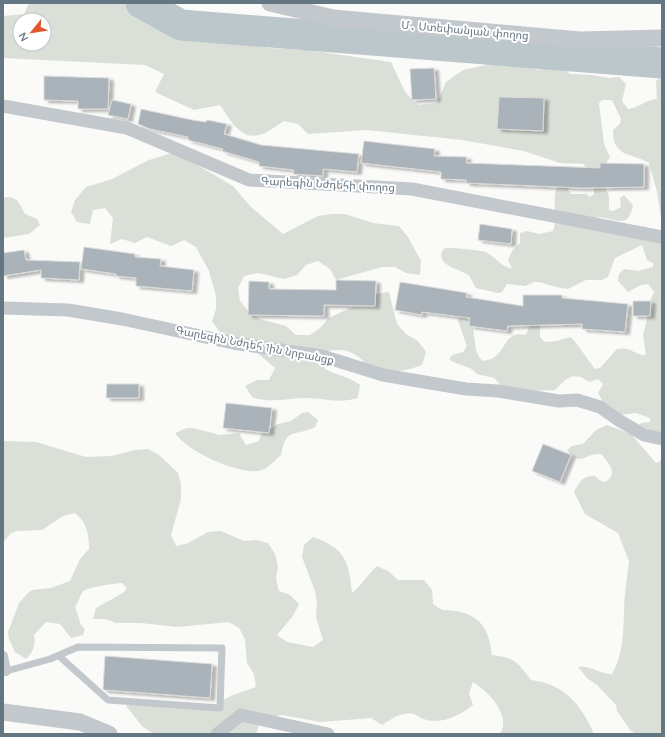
<svg xmlns="http://www.w3.org/2000/svg" width="665" height="737" viewBox="0 0 665 737" font-family="Quicksand,'Noto Sans Armenian',sans-serif">
<defs>
<filter id="shadow"><feDropShadow dx="4.5" dy="2.5" stdDeviation="1" flood-color="#0004"/></filter>
</defs>
<rect width="100%" height="100%" fill="#fafaf8"/>
<path fill="#dadfd7" fill-rule="evenodd" d="M29 3H145L182 25 268 48 307 50 391 62 405 92 418 105 437 103 446 82 463 70 495 63H517L539 70 546 66 559 65 570 74 592 75 609 78 619 77 626 84 622 101 628 109C639 108 646 99 657 99L656 81 659 78 662 81V223L657 192 649 163C630 152 613 158 613 130L620 124 621 119 612 100H602L599 103 604 144 610 157 602 169 603 183 609 196V210L613 211 621 207 620 198 624 195 633 205C629 225 622 222 605 218 599 217 594 218 588 218L636 231 644 226 662 241V433H655L639 425 641 423 650 422V418L636 413 620 415 607 409 598 393 603 384 598 379 589 382 581 377 573 376 565 380 555 390 532 391 501 385 494 378 477 374 472 369 453 362 449 359 452 355 463 352 467 346 458 321 459 316C483 317 467 353 484 361 509 357 501 329 526 335L529 327 536 324 540 326V337L545 342 557 341 570 337C575 339 589 362 595 369L600 368 617 349C631 346 635 356 646 355L643 335 647 319V307L654 292 648 284 641 285 628 292 618 281 619 274 624 269 638 271 653 267V263L647 260 642 245 615 258 608 277 602 280H586L568 289 560 288 539 282H534L525 286 507 284 502 292 498 293 476 288C473 284 471 277 468 275 458 268 437 266 442 251L445 248C449 247 483 251 486 252 494 256 504 269 512 268L508 260 512 251 520 243V233L527 231 539 234 553 231C559 216 551 201 557 187L566 186 571 194H586L590 197 594 194V189L584 164 560 163 524 151 462 140 367 130 308 134 298 124 284 121C277 125 268 133 259 135 240 140 229 118 220 105L194 110 155 92 164 74 145 65 3 58V16L24 14ZM20 20H44V44H20Z
M175 152 233 186 251 207 283 234 318 216 332 214H345L373 223 399 226 408 237 421 261 420 275 406 273 395 267H382L336 280 330 269 318 261 306 265 297 275 284 279 258 273 244 276 238 288 240 301 249 312 260 319 286 326 296 335H310L320 328 329 318 365 301 376 294 389 292 397 324 406 334 418 341 426 352 422 365C407 371 385 375 370 367 366 366 364 361 361 359 350 348 336 349 323 352L322 356 325 369C338 376 348 376 360 385L358 398C338 404 324 398 303 398 285 399 269 403 252 397L245 386 257 380H269L275 368 255 351 220 332 212 321 216 309V296L209 271 196 247 184 240 171 246 147 237 135 243 122 239 110 244 113 218 105 208 93 210 90 224 77 222 71 212 75 200 86 187 112 179 149 160Z
M6 197C18 197 20 204 25 214L37 219 40 225 29 234 3 238V199Z
M308 412 318 420 315 427C294 437 286 427 281 455 274 461 267 470 258 471 235 473 188 452 175 433L187 428H193L220 435 239 433 246 445 259 441 261 435 278 424 291 421 302 413Z
M607 425 631 434 656 463 662 460V734H636L631 731 617 711 616 705 597 685 587 678 578 667C591 665 599 674 612 674 623 655 623 635 624 614 624 596 627 579 629 561L618 533 585 514 574 492C579 482 583 475 595 476L599 480 605 482C619 474 609 463 601 454 584 453 580 468 567 450L572 446 583 444 596 430Z
M3 441 36 442 86 457 112 456 135 450 148 449 159 455 178 473 181 485V499L171 535 176 546 188 543 208 532 221 531 244 541 256 540 268 543 275 554 278 566 276 579 279 591 290 595 299 604 293 616 277 635 287 642 313 647 323 640 316 617 317 603 315 591 302 557 304 545 313 537C345 548 349 561 352 593 362 585 367 575 377 566L388 571 398 580H424L432 590 433 604C445 613 443 609 456 611 482 616 489 630 492 655 516 658 517 662 531 680 564 684 581 704 594 734H500C512 716 488 691 473 682L469 694 473 705C461 715 443 724 427 720 417 718 416 711 404 714 397 715 388 721 382 725L371 718 321 722 282 715 270 717 260 722 256 734H154L143 727 126 706 137 699 211 706 233 695 256 687 254 674 247 663 245 639 239 628 229 622 178 627 141 623H116L105 619H93L96 608 123 593 127 588 122 583C116 583 90 587 85 590 80 593 80 601 75 606L81 625 85 629 83 635 71 638 60 624 46 622 34 635C36 645 33 652 26 659L15 652 9 639 8 632 19 603 27 594 32 590 51 588 70 581 80 559 89 549C89 535 87 522 75 513L63 516 42 530 16 531 10 534 3 543Z"/>
<g fill="none" stroke-linecap="round" stroke-linejoin="round">
<path stroke="#bbc7cb" stroke-width="31" d="M141 3 181 25 662 63"/>
</g>
<path fill="#aab3b9" stroke="#dcdcda" filter="url(#shadow)" d="M434 68 436 99 412 100 410 69Z
M44 76 109 78 108 109H78V101L44 100Z
M499 97 544 98 543 131 497 129Z
M112 100 131 104 128 119 108 115Z
M141 109 192 120 206 122 207 120 227 124 224 134 261 145 359 154 357 172 323 169V176L293 174 294 170 259 166V162L222 151 223 149 188 140V137L150 129 138 124Z
M364 141 435 149 434 156 467 157 466 163 600 168V163L644 164V187L582 188 466 183V180L441 179V172L361 163Z
M480 224 512 229 511 244 478 240Z
M84 247 135 254V257L161 259 160 266 194 270 192 291 136 286V278L116 276V274L81 269Z
M24 250 26 260 80 262 79 280 41 278V270L3 276V253Z
M336 280 376 281 375 306 324 305V316L248 315 249 281 269 282V289L336 290Z
M400 282 467 293 466 297 523 306V295H562V298L628 304 625 332 582 329V324L508 326 507 331 469 326 470 318 422 312V315L395 310Z
M633 301H651L650 316H633Z
M107 384H139V398H106Z
M226 403 272 408 269 433 223 428Z
M543 444 571 455 560 482 532 471Z
M105 656 212 664 210 698 104 690 103 689Z"/>
<g fill="none" stroke-linecap="round" stroke-linejoin="round">
<path stroke="#c3c8cc" stroke-width="7" d="M3 672 50 659 78 647 222 648 220 708 108 700 59 656"/>
<path stroke="#c3c8cc" stroke-width="10" d="M3 656 6 671"/>
<path stroke="#c3c8cc" stroke-width="13" d="M3 106 127 128 249 180 412 189 662 237
M3 308 68 310 122 319 233 343 322 356 383 375 466 389 498 391 559 401 577 400 600 407 620 421 644 435 662 439
M217 734 241 715 328 734"/>
<path stroke="#c3c8cc" stroke-width="17" d="M270 3 333 18 580 40 662 38
M3 712 80 722 109 734"/>
</g>
<g text-anchor="middle" dominant-baseline="central" stroke-width="4" stroke-linejoin="round" paint-order="stroke">
<g font-size="11" fill="#657683" stroke="#fff">
<text transform="translate(465 30) rotate(5)">Մ․ Ստեփանյան փողոց</text>
<text transform="translate(328 184) rotate(3)">Գարեգին Նժդեհի փողոց</text>
<text transform="translate(255 345) rotate(11)">Գարեգին Նժդեհ 1ին նրբանցք</text>
</g>
</g>
<rect width="665" height="737" fill="none" stroke="#657683" stroke-width="8"/>
<g transform="translate(32 32) rotate(240)"><circle r="19" fill="#ffffff" stroke="#c1c8cd"/>
<path d="M0-3L7 15L0 10L-7 15Z" fill="#e4572e"/>
<text y="-6" font-size="11" font-weight="bold" text-anchor="middle" fill="#657683">N</text>
</g>
</svg>
